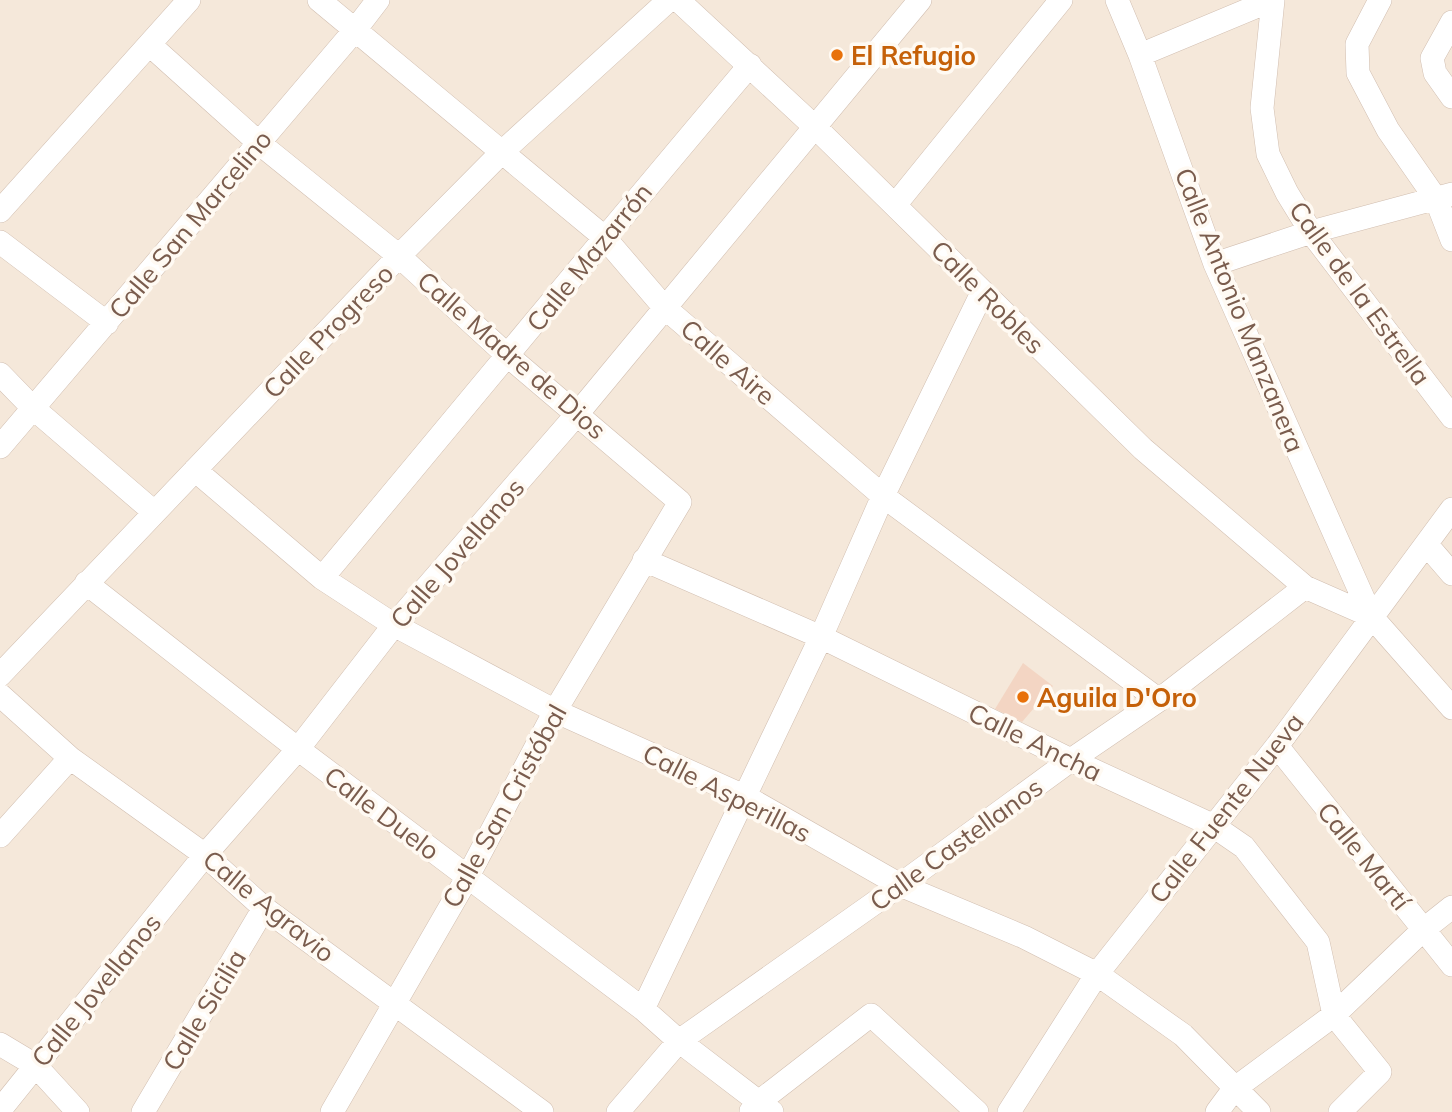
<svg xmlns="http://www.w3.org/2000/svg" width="1452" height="1112" viewBox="0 0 1452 1112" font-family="Mulish,sans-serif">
<rect width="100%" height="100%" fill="#fdf6ec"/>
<path fill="#f5e8da" d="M0 0H1452V1112H0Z"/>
<path fill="#f3d5c3" d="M1023 663 1053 686 1022 722 995 709Z"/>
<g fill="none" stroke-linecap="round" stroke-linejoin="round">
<g stroke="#d1beb0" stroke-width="24">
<path id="minor" d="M319 0 604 237 664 307 883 496 1159 700
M678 0 815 127 1143 449 1305 587 1371 616 1452 708
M1117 0 1140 55 1215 264 1371 616
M1273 0 1262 108 1268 154 1287 193 1311 232 1452 417
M1380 0 1357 44 1358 73 1388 130 1436 199 1452 240
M1452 22 1432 58 1435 73 1452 97
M150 45 259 143 399 256 508 356 680 502 555 711 467 878 332 1112
M1140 55 1272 0
M895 205 1061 0
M0 211 189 0
M0 242 107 323
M1215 264 1311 232 1452 194
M0 374 33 408 154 512
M0 447 355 30 378 0
M195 470 322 578 394 625 555 711 746 797 900 885 1024 937 1097 974 1183 1035 1259 1112
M1427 545 1452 574
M644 560 821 637 1071 760 1212 825 1244 847 1318 942 1334 1015 1380 1072 1340 1112
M322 578C465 407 606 235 750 65
M86 583 298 749 643 1009 679 1041 772 1112
M0 675 399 256 502 152 669 0
M0 695 70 758 205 855 264 908 542 1112
M1277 746 1452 965
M0 836 70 758
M643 1009 821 637 883 496 982 293
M0 1044 35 1065 78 1112
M0 1110 205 855 298 749 394 625 578 413 920 0
M751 1111 760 1101 871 1015 977 1112
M143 1112 264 908
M618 1112 679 1041 900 885 1071 760 1159 700 1305 587
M1009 1112 1097 974 1277 746 1452 509
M1217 1112 1234 1089 1334 1015 1423 930 1452 907"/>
</g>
<use href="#minor" stroke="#fff" stroke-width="23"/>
</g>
<g fill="#e8710a" stroke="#fffaf3" stroke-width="2.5">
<circle cx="837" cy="55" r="7"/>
<circle cx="1023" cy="697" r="7"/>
</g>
<g text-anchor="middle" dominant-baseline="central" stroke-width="7" stroke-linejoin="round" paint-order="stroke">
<g font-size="26" font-weight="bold" fill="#c56008" stroke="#fffaf3" text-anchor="start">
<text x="851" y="55">El Refugio</text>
<text x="1037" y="697">Aguila D'Oro</text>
</g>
<g font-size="26" fill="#7a5c4d" stroke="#fffaf3">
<text transform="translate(190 224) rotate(-50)">Calle San Marcelino</text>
<text transform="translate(589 257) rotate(-51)">Calle Mazarrón</text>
<text transform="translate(1360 293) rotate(54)">Calle de la Estrella</text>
<text transform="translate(988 297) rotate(45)">Calle Robles</text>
<text transform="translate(1240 310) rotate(68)">Calle Antonio Manzanera</text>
<text transform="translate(328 331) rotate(-46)">Calle Progreso</text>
<text transform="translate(512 355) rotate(41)">Calle Madre de Dios</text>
<text transform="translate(728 362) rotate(41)">Calle Aire</text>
<text transform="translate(457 553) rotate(-49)">Calle Jovellanos</text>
<text transform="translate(1035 742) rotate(26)">Calle Ancha</text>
<text transform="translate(727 793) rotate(27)">Calle Asperillas</text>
<text transform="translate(504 806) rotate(-61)">Calle San Cristóbal</text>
<text transform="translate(1226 808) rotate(-52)">Calle Fuente Nueva</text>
<text transform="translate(382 813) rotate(37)">Calle Duelo</text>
<text transform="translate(956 844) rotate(-36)">Calle Castellanos</text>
<text transform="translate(1364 856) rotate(51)">Calle Martí</text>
<text transform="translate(269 906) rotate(39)">Calle Agravio</text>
<text transform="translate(96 990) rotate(-51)">Calle Jovellanos</text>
<text transform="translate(204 1010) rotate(-59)">Calle Sicilia</text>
</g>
</g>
</svg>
